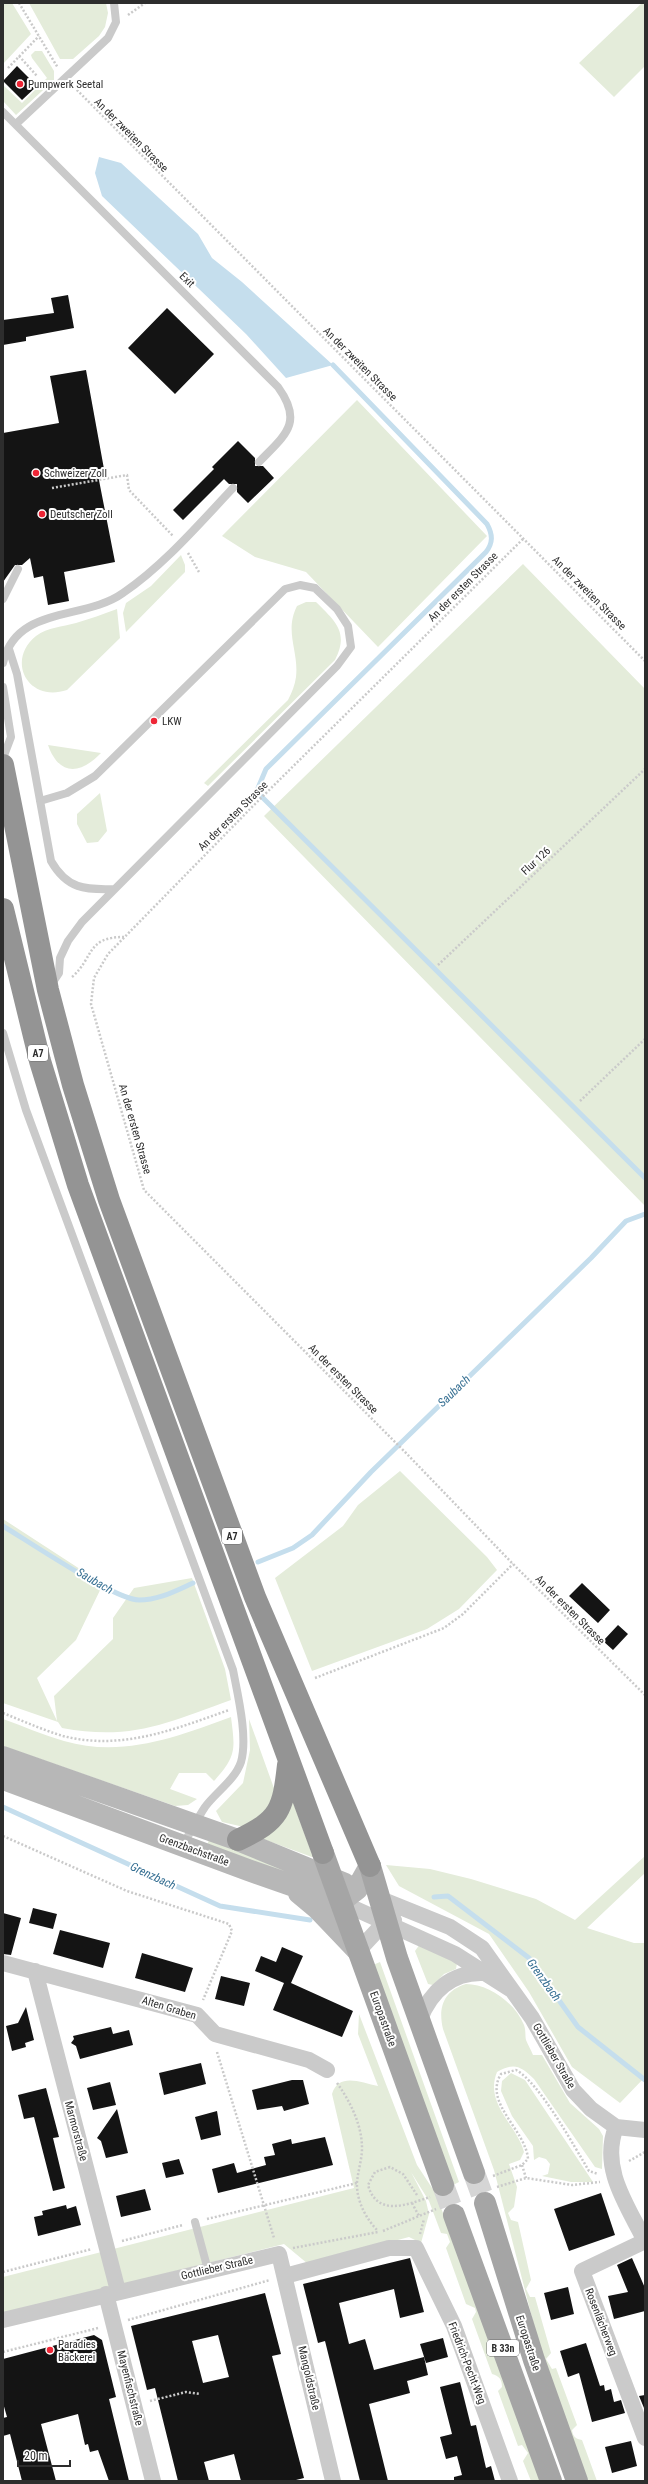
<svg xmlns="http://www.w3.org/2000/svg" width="648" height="2484" viewBox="0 0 648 2484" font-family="'Roboto Condensed',sans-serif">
<rect width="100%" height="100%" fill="#fff"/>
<path fill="#e4ecda" d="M3 3H12L31 34 3 64Z
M29 3H106L108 13 105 27 99 36 73 59H60Z
M642 3H645V66L614 97 579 63Z
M35 51H42L54 71V80L16 115 3 101V85L22 103 47 78 32 58 31 55Z
M357 400 487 536 378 647 306 572 255 557 222 536Z
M181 555 185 565V572L126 632 123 613 126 603 151 586Z
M523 564 645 689V1206L264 816Z
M306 602H316C336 622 349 632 335 660L208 786 204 783 288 700C292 692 295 685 296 677 299 651 284 632 297 606Z
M117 609 120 638 67 690C27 703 6 660 36 636 48 627 62 627 76 623 90 619 103 614 117 609Z
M48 745 101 753C80 775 59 776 48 745Z
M100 793 107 831 98 842 87 843 77 824V814Z
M400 1471 487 1557 497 1570 459 1609 427 1629 312 1671 275 1578 343 1526 358 1505Z
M3 1519 103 1584 76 1640 37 1678 57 1721 54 1696 113 1639V1618L134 1588 192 1578 225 1669 231 1700C167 1723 131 1741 62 1728L58 1722 3 1703Z
M231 1717C235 1749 237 1756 214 1781L206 1773H179L170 1789 197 1799 188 1805 175 1806 3 1746V1719C23 1726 43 1735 64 1741 122 1758 177 1737 231 1717Z
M249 1719 275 1791 264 1816 244 1827 222 1822 216 1811 243 1783 250 1750Z
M293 1802 313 1857H312L263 1839Z
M209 1840 297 1872 295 1877 207 1845Z
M645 1856V1873L587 1928 634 1943H645V2077L620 2103 572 2067 529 1992 489 1934 399 1886 386 1865 430 1869 471 1879 536 1899 575 1920Z
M420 1944 457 1963 456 1969 444 1974 433 1985 428 1984 415 1951Z
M380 1962 459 2182 453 2185 373 1965Z
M466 1984C489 1984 515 2003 524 2025 526 2030 525 2036 526 2040 528 2045 531 2050 533 2055H542L570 2103 599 2129 603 2136 602 2169 595 2167 534 2079C521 2066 514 2062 497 2072 484 2104 517 2125 524 2152L520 2160 509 2164 517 2187 514 2207 508 2213 511 2220 518 2222 531 2280 526 2289 530 2297H535L551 2353 546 2359 552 2369 556 2368 577 2425 572 2430C573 2437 576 2439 582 2440L597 2481H587L544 2364 494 2170 443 2029C438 2008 443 1991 466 1984Z
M359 2014 417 2165 436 2194 541 2481H531L523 2461 528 2453 522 2445 518 2446 498 2391 502 2387C502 2379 499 2376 492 2374L472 2319 476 2312 475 2308 466 2304 446 2248 450 2242 447 2234 441 2233 429 2201 411 2172 426 2201 429 2214 421 2243 409 2237 308 2264 284 2244 3 2314V2277L354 2188 332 2094C339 2072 361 2083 378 2086L358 2034Z
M511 2073 525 2080 593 2182H571L542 2176 548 2174 550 2164 546 2159 539 2157 534 2160 533 2146 512 2116 501 2091 502 2081Z"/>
<path fill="#c5deed" d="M99 157 121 163 198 234 212 258 242 282 333 365 286 378 246 334 102 196 95 173Z"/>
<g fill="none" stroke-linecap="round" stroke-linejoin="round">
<path stroke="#c5deed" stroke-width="5" d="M333 365 487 524C493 535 493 543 486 552L266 769 258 788 260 795 645 1178
M3 1526C28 1541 115 1600 139 1600 159 1600 175 1591 193 1583
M258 1562 293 1548 312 1535 371 1472 591 1258 626 1221 645 1214
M3 1807 220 1906 310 1920
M434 1897 448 1896 529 1958 578 2027 645 2080"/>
</g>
<path fill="#141414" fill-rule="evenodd" d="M17 66 37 86 22 100 3 81Z
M68 295 74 328 26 337V341L3 345V320L54 313 51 298Z
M167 308 214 354 175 394 128 348Z
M86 370 104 469 97 470 115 562 64 572 69 601 48 605 43 576 34 578 30 558 22 565H15L3 582V433L59 423 50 376Z
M238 441 255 458V466H263L274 478 248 503 237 492V484H229L224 479 183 520 173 510 214 469 212 467Z
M582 1583 610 1610 598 1623 569 1596Z
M618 1625 628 1634 613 1650 603 1641Z
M33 1908 57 1914 53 1929 29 1923Z
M3 1913 21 1918 11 1955 3 1954Z
M60 1930 110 1943 103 1968 53 1954Z
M282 1947 303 1956 291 1983 353 2011 342 2037 273 2010 284 1983 255 1971 261 1956 276 1962Z
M142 1953 193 1968 185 1992 135 1978Z
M221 1976 250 1983 244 2006 215 1999Z
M26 2007 34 2040 25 2043 26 2047 12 2051 6 2026 18 2023Z
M111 2027 113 2034 129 2030 133 2045 80 2059 76 2046 71 2043 74 2039 73 2036Z
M201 2063 206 2084 164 2095 159 2073Z
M292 2080H303L309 2104 284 2111 282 2106 257 2110 252 2090Z
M110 2082 116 2105 93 2110 87 2088Z
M46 2088 59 2137 53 2138 65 2188 53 2191 34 2117 24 2119 18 2095Z
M117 2109 128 2153 106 2158 101 2141 97 2138Z
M217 2111 221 2135 201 2140 195 2117Z
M325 2137 333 2165 218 2193 212 2169 234 2163 237 2173 266 2165 264 2157 275 2155 272 2144 291 2139 292 2144Z
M179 2159 184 2174 166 2178 162 2163Z
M145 2189 151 2210 121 2217 116 2196Z
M601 2193 615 2235 569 2251 554 2209Z
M66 2205 67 2209 76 2206 81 2225 38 2236 34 2217 43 2215 42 2211Z
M410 2258 424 2312 400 2318 394 2289 339 2303 349 2344 365 2339 374 2370 424 2357 428 2375 407 2381 410 2393 369 2404 388 2481H360L325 2341 318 2343 303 2284Z
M632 2258 645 2288V2311L614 2319 608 2296 628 2292 617 2265Z
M568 2287 574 2314 551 2320 544 2293Z
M265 2293 281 2354 272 2356 304 2478 292 2481H241L234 2454 204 2462 209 2481H178L155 2388 147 2390 131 2326ZM218 2335 229 2377 203 2383 192 2341Z
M94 2335 102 2340 116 2397 109 2399 129 2481H109L98 2450 90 2452 88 2444 85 2445 78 2414 41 2424 56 2481H22L10 2434 3 2436V2418L7 2417 3 2403V2359Z
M443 2338 448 2357 426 2363 420 2344Z
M586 2343 600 2386 604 2385 605 2391 611 2389 614 2402 621 2400 625 2413 592 2422 579 2373 568 2377 560 2351Z
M460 2382 471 2426 476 2425 486 2468 491 2466 495 2481H454V2477L462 2475 457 2456 446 2459 440 2437 452 2434 440 2387Z
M645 2395V2408H644L639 2396Z
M631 2441 637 2466 612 2473 605 2447Z"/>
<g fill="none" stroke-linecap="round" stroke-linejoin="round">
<path stroke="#d5d5d5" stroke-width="22" stroke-dasharray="22 11" stroke-linecap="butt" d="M474 2173 485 2203
M443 2185 454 2215"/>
<path stroke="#cacaca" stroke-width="2.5" stroke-dasharray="2 2" stroke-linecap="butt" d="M19 3 58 68
M128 15 145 3
M19 56 37 76
M8 68 39 36
M74 87 645 661
M52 488 127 475 129 490 173 536
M523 539 253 806 108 954 94 978 91 1004 144 1190 406 1453 513 1564 645 1695
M188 553 199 572
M438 965 645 769
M72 977C94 958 86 937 124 937
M580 1101 645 1039
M315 1678 444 1628 463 1614 513 1564
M3 1713C23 1721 43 1730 63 1736 122 1751 175 1729 229 1710
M3 1836 127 1891 229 1924 232 1931 203 2000
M217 2052 274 2238
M337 2083C350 2101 362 2125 362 2148 362 2159 358 2171 357 2182 356 2200 366 2219 378 2231
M629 2161 645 2152
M522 2165 526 2178
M493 2176 522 2165 528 2159C526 2130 483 2103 501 2074L516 2070C539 2082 574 2146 589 2171L598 2174
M497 2187 526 2178 572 2185 600 2182
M417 2195 403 2174 390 2167 375 2172 368 2185C377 2217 406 2205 430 2197
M412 2203 419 2216
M207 2219 357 2183
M383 2231 436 2209
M420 2234 424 2219
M122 2241 183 2225
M293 2248 378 2232
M3 2272 92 2249
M128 2320 270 2280
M3 2352 98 2328
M150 2401 186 2392 200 2394"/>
<path stroke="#cacaca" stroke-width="8" d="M3 112 278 387C304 423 285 435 259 462
M16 124 108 38 116 22 114 3
M3 599 18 569
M9 649 17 674 51 861C67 889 85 890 114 889
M3 663C16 605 84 621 123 593 164 565 199 524 233 488
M3 687 11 737 3 758
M40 801 67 793 95 776 285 589 300 585 315 588 337 609 348 626 351 647 337 666 82 922 68 941 60 958 59 973 51 985
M3 1033 26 1110 233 1670C238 1696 248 1737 241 1762 235 1780 216 1792 205 1807 197 1819 191 1832 183 1844
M195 2222 208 2270"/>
<path stroke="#cacaca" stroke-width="16" d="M378 1898 450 1927 482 1948 532 2018 573 2090 591 2109 616 2127 645 2130
M340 1902 455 1954 510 1989
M358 1951 385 1922 394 1920
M3 1963 197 2015 215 2034 309 2060 327 2070
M35 1971 118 2291
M420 2019C431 1991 452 1972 483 1973
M616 2127C600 2168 627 2205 645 2241
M645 2241 582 2271 645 2438
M285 2276 389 2248H416L454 2326 510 2481
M106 2294 153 2481
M3 2320 279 2254 333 2481"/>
<path stroke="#b7b7b7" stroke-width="22" d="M3 1757 238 1840 345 1884
M3 1779 248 1870 340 1902 357 1889 370 1866
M299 1893 317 1908 358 1951"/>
<path stroke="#a5a5a5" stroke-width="22" d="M323 1853 443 2185
M370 1866 397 1958 474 2173
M485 2203 534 2360 577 2481
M454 2215 551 2481"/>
<path stroke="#949494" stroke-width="22" d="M3 765 48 990 73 1085 109 1200 255 1597 370 1866
M3 909 40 1061 78 1185 323 1853
M238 1840C280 1820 283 1810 288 1765"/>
</g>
<g fill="#ee2636" stroke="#fff" stroke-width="1.5">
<circle cx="20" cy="84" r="4"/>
<circle cx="36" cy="473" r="4"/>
<circle cx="42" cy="514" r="4"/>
<circle cx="154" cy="721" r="4"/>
<circle cx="50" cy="2350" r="4"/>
</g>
<g text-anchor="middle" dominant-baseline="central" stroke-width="4" stroke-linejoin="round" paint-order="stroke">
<g fill="#fff" stroke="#6c6c6c" stroke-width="1">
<rect x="28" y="1045" width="20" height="16" rx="3"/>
<rect x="222" y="1528" width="20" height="16" rx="3"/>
<rect x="487" y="2340" width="32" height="16" rx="3"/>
</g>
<g font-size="10" font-weight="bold" fill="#2d2d2d">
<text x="38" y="1053">A7</text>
<text x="232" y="1536">A7</text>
<text x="503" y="2348">B 33n</text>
</g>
<g font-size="11" fill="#2d2d2d" stroke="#fff" text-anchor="start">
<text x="28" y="84">Pumpwerk Seetal</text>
<text x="44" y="473">Schweizer Zoll</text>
<text x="50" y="514">Deutscher Zoll</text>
<text x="162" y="721">LKW</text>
<text x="58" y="2344">Paradies<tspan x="58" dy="13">Bäckerei</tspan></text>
</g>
<g font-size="11" fill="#2d2d2d" stroke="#fff">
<text transform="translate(131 135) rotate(45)">An der zweiten Strasse</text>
<text transform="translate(187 280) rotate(45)">Exit</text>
<text transform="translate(360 364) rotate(45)">An der zweiten Strasse</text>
<text transform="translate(463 587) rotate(-45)">An der ersten Strasse</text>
<text transform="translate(589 593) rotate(45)">An der zweiten Strasse</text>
<text transform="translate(233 816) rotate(-45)">An der ersten Strasse</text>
<text transform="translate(536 861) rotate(-43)">Flur 126</text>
<text transform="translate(135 1129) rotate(74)">An der ersten Strasse</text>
<text transform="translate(343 1379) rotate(45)">An der ersten Strasse</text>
<text transform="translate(570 1610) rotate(45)">An der ersten Strasse</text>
<text transform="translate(194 1850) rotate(20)">Grenzbachstraße</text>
<text transform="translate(169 2008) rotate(17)">Alten Graben</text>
<text transform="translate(383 2019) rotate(70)">Europastraße</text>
<text transform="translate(554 2056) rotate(60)">Gottlieber Straße</text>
<text transform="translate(76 2131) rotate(75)">Marmorstraße</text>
<text transform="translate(217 2268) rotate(-13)">Gottlieber Straße</text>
<text transform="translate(601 2322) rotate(69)">Rosenlächerweg</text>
<text transform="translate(528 2343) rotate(72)">Europastraße</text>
<text transform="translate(467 2363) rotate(69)">Friedrich-Pecht-Weg</text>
<text transform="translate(309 2378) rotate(77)">Mangoldstraße</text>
<text transform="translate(130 2388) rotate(76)">Mayenfischstraße</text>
</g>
<g font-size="12" font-style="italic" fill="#377093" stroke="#fff">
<text transform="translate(454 1391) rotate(-44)">Saubach</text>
<text transform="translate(95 1581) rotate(30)">Saubach</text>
<text transform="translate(153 1876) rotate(25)">Grenzbach</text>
<text transform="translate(544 1980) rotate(54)">Grenzbach</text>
</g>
</g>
<rect width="648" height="2484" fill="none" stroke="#2d2d2d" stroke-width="8"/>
<path d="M18 2460v6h52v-6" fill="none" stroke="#2d2d2d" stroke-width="2"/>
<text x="24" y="2460" font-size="12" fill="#2d2d2d" stroke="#ffffff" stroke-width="3" paint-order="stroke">20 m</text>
</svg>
